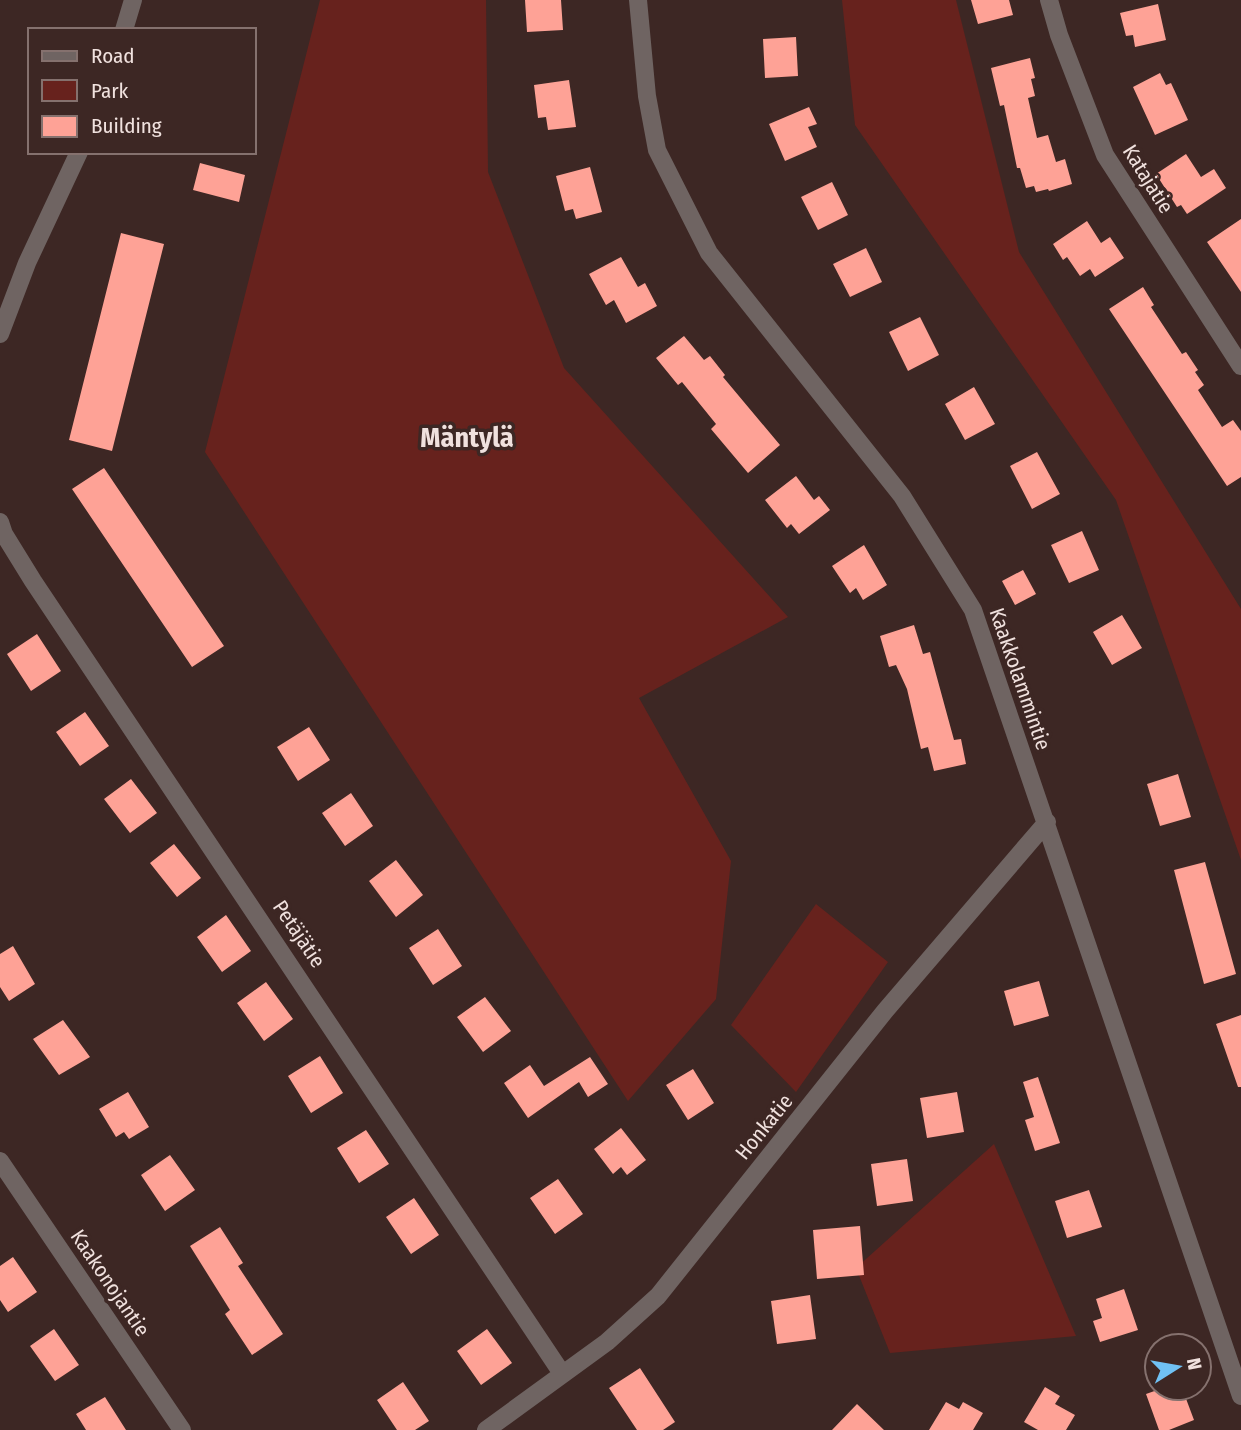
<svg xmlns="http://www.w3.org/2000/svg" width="1241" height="1430" viewBox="0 0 1241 1430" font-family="'Fira Sans Condensed',sans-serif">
<rect width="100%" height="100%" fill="#3d2724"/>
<path fill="#67221d" d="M320 0H486L488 172 564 368 788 617 639 698 731 861 716 999 628 1101 205 452Z
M842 0H956L1019 252 1241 609V860L1116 500 855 125Z
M816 904 888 962 796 1092 731 1025Z
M994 1144 1076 1336 890 1353 856 1268Z"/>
<path fill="#fea296" d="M525 0H561L563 30 527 32Z
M971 0H1009L1013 15 978 24Z
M1158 4 1166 40 1135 47 1133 35 1126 36 1120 13Z
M796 37 798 76 765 78 763 39Z
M1030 58 1035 78 1031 79 1035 96 1028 98 1037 138 1048 135 1056 162 1065 159 1072 184 1049 191 1048 189 1036 192 1034 186 1026 188 1020 168H1017L1004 105 1000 106 991 68Z
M1160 73 1166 85 1171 83 1188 120 1155 135 1133 87Z
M569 80 576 127 548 130 546 117 538 118 534 85Z
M809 107 817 124 808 127 817 147 785 161 769 124Z
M1186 154 1201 177 1214 169 1226 188 1187 214 1181 205 1177 207 1156 174Z
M200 163 245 175 239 202 193 190Z
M590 167 602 212 576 219 573 209 565 211 556 176Z
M832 182 848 215 818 230 801 197Z
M1241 219V292L1207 242Z
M1087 221 1101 243 1110 237 1124 258 1095 277 1090 269 1080 276 1067 257 1063 260 1053 244Z
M121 233 164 244 112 451 69 440Z
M866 248 882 282 850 297 833 264Z
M621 257 638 287 645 283 657 306 626 323 614 300 606 305 589 274Z
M1143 287 1154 305 1151 307 1182 354 1186 352 1198 370 1195 372 1204 385 1198 390 1222 427 1233 420 1241 431V477L1227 486 1109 309Z
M920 317 939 355 908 371 889 332Z
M684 336 704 360 710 356 725 375 723 377 780 445 748 473 711 429 716 424 682 382 678 385 656 358Z
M974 387 995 424 965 440 945 404Z
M1037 452 1060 494 1032 509 1010 466Z
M104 468 224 646 192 667 72 489Z
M796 476 814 500 819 496 830 510 799 534 791 524 787 528 765 500Z
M1082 531 1099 570 1069 583 1051 545Z
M864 545 887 585 863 600 856 588 850 593 832 566Z
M1023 570 1036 594 1015 605 1002 581Z
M1122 615 1142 648 1112 665 1093 632Z
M914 625 923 654 930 652 954 740 961 739 966 764 934 771 928 747 921 749 907 689 896 665 889 667 880 636Z
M37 634 61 671 31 691 7 654Z
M85 712 109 746 80 766 56 732Z
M309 727 330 760 298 781 277 747Z
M1178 774 1191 817 1160 826 1147 784Z
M131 779 157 813 130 833 104 799Z
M351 793 373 826 345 846 322 813Z
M174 844 201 878 177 897 150 863Z
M396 860 423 895 396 917 369 881Z
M1205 862 1236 974 1204 984 1174 870Z
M226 915 251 951 222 972 197 937Z
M438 929 462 966 433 985 409 948Z
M13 946 35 984 9 1001 0 987V954Z
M1039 981 1049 1016 1014 1026 1004 991Z
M266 982 293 1019 264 1041 237 1003Z
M485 997 511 1031 483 1052 457 1017Z
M1241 1015V1087H1238L1216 1024Z
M63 1020 90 1057 59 1075 33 1039Z
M320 1056 343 1093 311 1113 288 1076Z
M590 1057 608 1084 588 1097 579 1082 528 1118 504 1083 530 1065 544 1086Z
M693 1069 714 1103 688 1120 666 1085Z
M1038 1077 1060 1143 1035 1151 1025 1120 1034 1117 1023 1082Z
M128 1092 149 1127 129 1139 124 1132 116 1137 99 1109Z
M957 1092 964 1132 927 1138 920 1098Z
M621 1128 646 1160 627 1175 621 1167 613 1174 594 1149Z
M366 1130 389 1164 359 1183 337 1148Z
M170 1155 195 1190 165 1211 141 1175Z
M907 1159 913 1201 877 1206 871 1164Z
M558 1179 583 1214 555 1234 530 1198Z
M1089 1190 1102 1227 1067 1238 1055 1201Z
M414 1198 439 1235 411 1254 386 1217Z
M860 1226 864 1275 817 1279 813 1230Z
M220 1227 243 1263 238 1266 283 1334 252 1355 225 1314 230 1310 190 1246Z
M13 1257 37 1292 8 1312 0 1300V1266Z
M1124 1289 1138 1330 1100 1342 1093 1321 1102 1318 1096 1299Z
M810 1295 816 1339 777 1344 771 1301Z
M54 1329 79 1365 55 1381 30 1346Z
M487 1329 512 1363 481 1385 457 1351Z
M640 1368 675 1422 663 1430H637L609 1388Z
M403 1382 429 1421 415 1430H397L377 1400Z
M1045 1387 1060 1396 1055 1404 1075 1415 1066 1430H1038L1024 1422Z
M1163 1388H1182L1194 1420 1169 1430H1159L1146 1394Z
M105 1397 126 1430H86L76 1414Z
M946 1402 959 1409 963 1402 983 1413 973 1430H929Z
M857 1404 884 1430H832Z"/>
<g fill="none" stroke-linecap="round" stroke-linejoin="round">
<path stroke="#6f6462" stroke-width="18" d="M638 0 647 96 657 150 709 253 902 496 973 610 1241 1396
M1049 0 1059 35 1105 155 1241 366
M124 30 133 0
M0 334 27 263 79 152
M0 522 4 534 33 581 561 1372
M0 1161 182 1430
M486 1430 607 1342 658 1296 885 1011 1047 822"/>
</g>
<g text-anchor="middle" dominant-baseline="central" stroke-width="7" stroke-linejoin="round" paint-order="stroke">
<g font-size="21" fill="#f0e1de" stroke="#3d2724">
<text transform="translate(1148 179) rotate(58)">Katajatie</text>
<text transform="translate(1020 679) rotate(71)">Kaakkolammintie</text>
<text transform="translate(299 934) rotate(56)">Petäjätie</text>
<text transform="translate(764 1127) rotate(-51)">Honkatie</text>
<text transform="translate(110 1283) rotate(56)">Kaakonojantie</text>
</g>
<g font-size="28" font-weight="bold" fill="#f0e1de" stroke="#3d2724">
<text x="467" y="437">Mäntylä</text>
</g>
</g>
<rect x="28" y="28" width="228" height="126" fill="#3d2724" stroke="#85716e" stroke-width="2"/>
<rect x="42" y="51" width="35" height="10" fill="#6f6462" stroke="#85716e" stroke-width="2"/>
<text x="91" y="63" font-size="21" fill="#f0e1de">Road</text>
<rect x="42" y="80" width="35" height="21" fill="#67221d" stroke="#85716e" stroke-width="2"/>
<text x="91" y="98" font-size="21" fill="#f0e1de">Park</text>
<rect x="42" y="116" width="35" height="21" fill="#fea296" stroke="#85716e" stroke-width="2"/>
<text x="91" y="133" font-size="21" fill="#f0e1de">Building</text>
<g transform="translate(1178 1367) rotate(79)"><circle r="33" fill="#3d2724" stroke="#85716e" stroke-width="2"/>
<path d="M0-5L12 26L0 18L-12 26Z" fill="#70c1f4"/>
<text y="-10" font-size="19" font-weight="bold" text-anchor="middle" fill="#f0e1de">N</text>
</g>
</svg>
